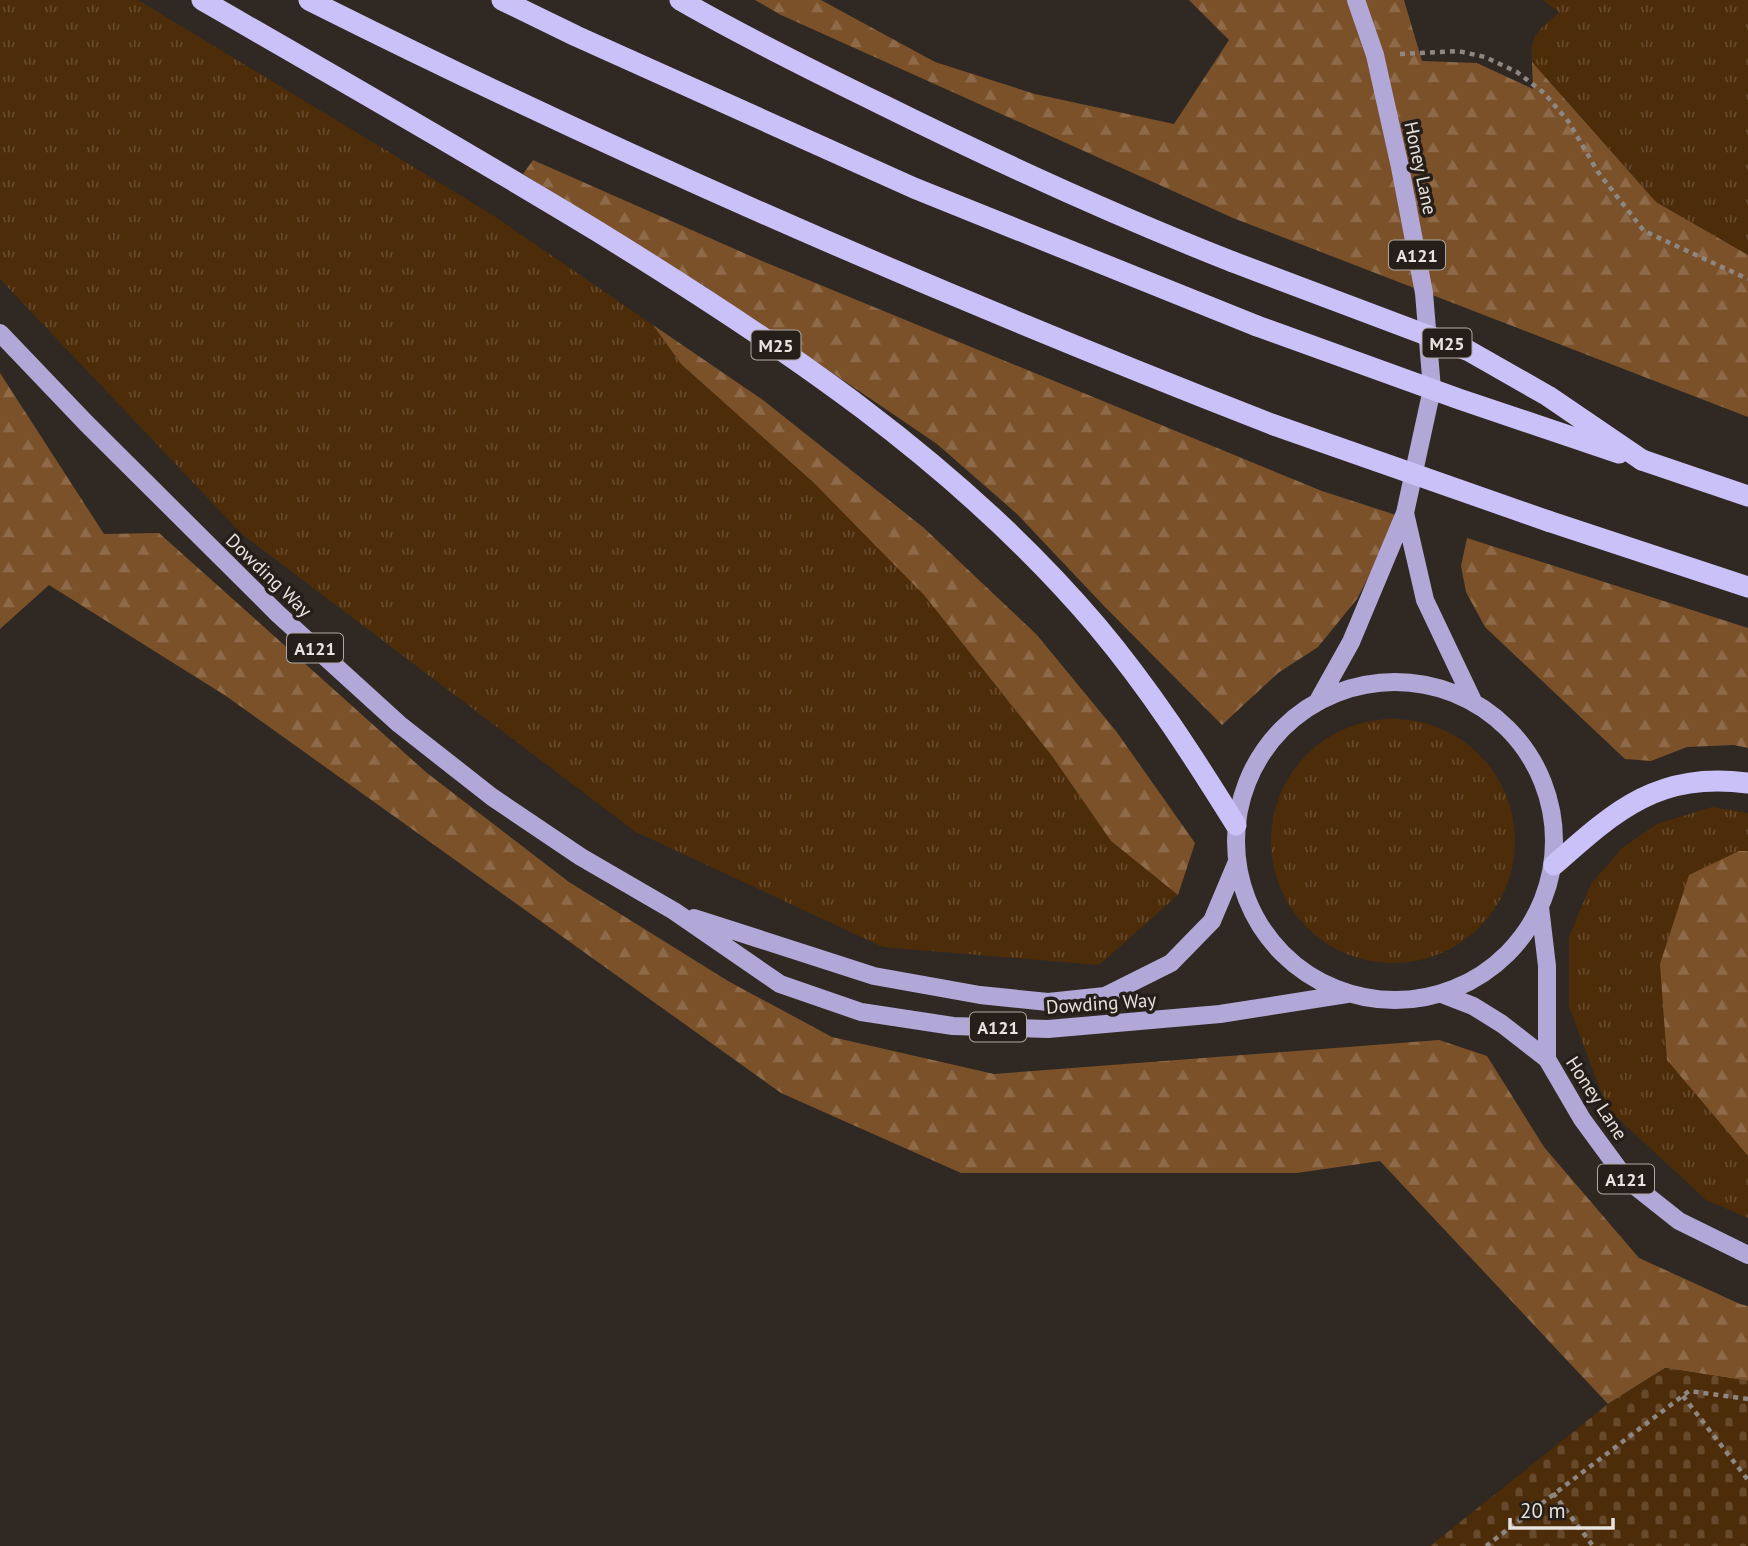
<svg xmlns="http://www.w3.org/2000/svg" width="1748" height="1546" viewBox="0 0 1748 1546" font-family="'PT Sans',sans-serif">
<defs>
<pattern id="grass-tufts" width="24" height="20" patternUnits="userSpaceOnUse" patternTransform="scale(1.75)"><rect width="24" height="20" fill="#4d2c09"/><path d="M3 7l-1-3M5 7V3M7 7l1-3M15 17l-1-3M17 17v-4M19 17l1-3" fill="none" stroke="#674a2c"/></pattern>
<pattern id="forest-firs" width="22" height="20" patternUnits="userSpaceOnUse" patternTransform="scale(1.75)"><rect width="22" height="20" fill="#7b512a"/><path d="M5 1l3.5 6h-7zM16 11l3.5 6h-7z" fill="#8e6a48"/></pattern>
<pattern id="cemetery-stones" width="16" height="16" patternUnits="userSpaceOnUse" patternTransform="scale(1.75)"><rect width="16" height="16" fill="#4d2c09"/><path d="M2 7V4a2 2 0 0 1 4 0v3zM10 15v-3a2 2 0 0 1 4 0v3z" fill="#674a2c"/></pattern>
</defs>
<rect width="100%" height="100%" fill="#302822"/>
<path fill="url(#grass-tufts)" d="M0 0H138L491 214 653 325 681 364 813 482 924 595 1052 756 1111 841 1178 895 1099 965 883 947 636 832 243 535 0 279Z
M1543 0H1748V255L1656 202 1532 62C1529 34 1540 30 1559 12Z
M1271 841a122 122 0 1 1 244 0a122 122 0 1 1-244 0Z
M1712 807 1748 813V851H1739L1667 1060 1748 1156V1218L1706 1200 1607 1108 1569 1006V937L1591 884 1622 848 1657 824Z"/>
<path fill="url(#forest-firs)" d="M755 0H821L935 62 1035 94 1174 124 1229 40 1189 0H1404L1422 61 1477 63 1533 89 1532 62 1656 202 1748 255V417L1233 218 781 15Z
M533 160 762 261 1322 491 1396 515 1378 559 1357 599 1318 647 1278 673 1222 725 1105 607 1017 514 937 444 706 287 523 174Z
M653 325 763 400 924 528 1037 635 1116 731 1195 843 1178 895 1111 841 1052 756 924 595 813 482 681 364Z
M0 373 104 534 159 533 427 773 569 882 728 981 832 1037 994 1074 1439 1040 1487 1056 1544 1147 1639 1258 1740 1304 1748 1306V1381L1665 1368 1608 1404 1380 1161 1297 1173H961L781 1093 226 696 49 585 0 629Z
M1467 538 1748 628V748L1734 745 1687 747 1651 761 1625 759 1485 627 1466 592 1461 566Z
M1739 851H1748V1156L1667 1060 1660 964 1689 875Z"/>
<path fill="url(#cemetery-stones)" d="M1665 1368 1748 1381V1546H1430L1608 1404Z"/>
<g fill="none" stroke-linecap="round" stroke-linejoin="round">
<path stroke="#8d8681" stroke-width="4.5" stroke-dasharray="5 5" stroke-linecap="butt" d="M1400 54 1458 51 1485 57 1517 72 1544 93 1568 121 1598 172 1644 231 1748 279
M1683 1396 1748 1480
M1553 1493 1593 1546
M1486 1546 1689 1391 1748 1399"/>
<path stroke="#b1a8d7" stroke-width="18" d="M0 333 86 423 278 614 399 724 492 797 581 857 674 911 780 984 861 1012 953 1026 1048 1029 1220 1014 1347 994
M1405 513 1425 600 1474 703
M1236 841a159 159 0 1 1 318 0a159 159 0 1 1-318 0Z
M1318 701 1351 642 1405 513 1432 389 1424 293 1400 167 1375 55 1356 0
M1540 907 1547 966V1059
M694 918 874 976 980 995 1048 1002 1105 996 1171 963 1212 921 1236 864
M1442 994 1473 1006 1502 1024 1547 1059 1582 1119 1626 1179 1679 1221 1748 1255"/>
<path stroke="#cbc1f9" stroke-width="21" d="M202 0C334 76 467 152 597 231 779 343 958 462 1097 626 1150 689 1193 756 1236 825
M309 0C624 158 946 297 1274 425
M502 0 576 36 914 188 1257 326
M680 0C746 38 815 72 883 105 998 162 1114 215 1233 262
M1642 460 1748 496
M1548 521 1748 587
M1554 865C1617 809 1658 772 1748 783"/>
<path stroke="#cbc1f9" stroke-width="21" d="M1233 262 1469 351 1548 396 1642 460
M1257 326 1459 399 1619 453
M1274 425 1548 521"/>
</g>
<g text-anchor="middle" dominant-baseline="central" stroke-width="7" stroke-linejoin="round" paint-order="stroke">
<g fill="#261f19" stroke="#aea8a4" stroke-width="2">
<rect x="1389" y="240.5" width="56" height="29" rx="5"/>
<rect x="1422.5" y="328.5" width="49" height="29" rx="5"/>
<rect x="751.5" y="330.5" width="49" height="29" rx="5"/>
<rect x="287" y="633.5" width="56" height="29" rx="5"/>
<rect x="970" y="1012.5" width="56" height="29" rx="5"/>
<rect x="1598" y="1164.5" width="56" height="29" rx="5"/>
</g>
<g font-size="18" font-weight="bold" fill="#e8e3df">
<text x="1417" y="255">A121</text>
<text x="1447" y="343">M25</text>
<text x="776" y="345">M25</text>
<text x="315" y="648">A121</text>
<text x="998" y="1027">A121</text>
<text x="1626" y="1179">A121</text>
</g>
<g font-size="19" fill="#e8e3df" stroke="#261f19">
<text transform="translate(1421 168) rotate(78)">Honey Lane</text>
<text transform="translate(269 575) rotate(44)">Dowding Way</text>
<text transform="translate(1101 1003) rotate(-4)">Dowding Way</text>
<text transform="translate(1597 1098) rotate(57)">Honey Lane</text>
</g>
</g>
<path d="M1510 1518v10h103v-10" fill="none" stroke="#e8e3df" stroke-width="3.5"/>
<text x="1520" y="1518" font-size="21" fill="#e8e3df" stroke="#261f19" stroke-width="5" paint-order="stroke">20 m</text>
</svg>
